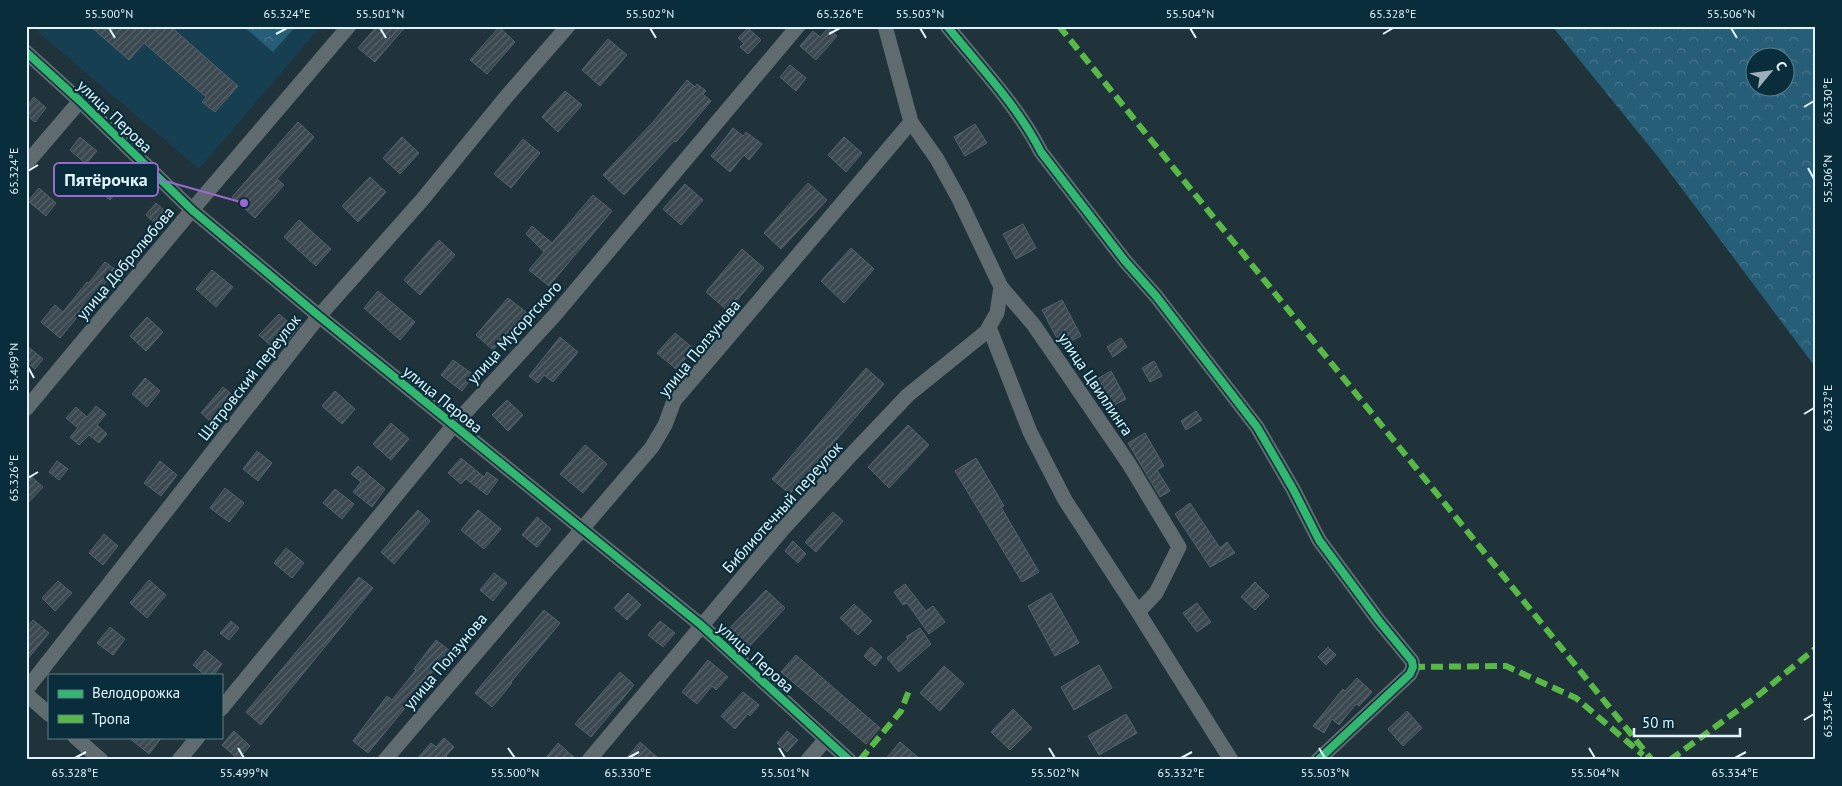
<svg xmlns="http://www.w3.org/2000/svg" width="1842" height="786" viewBox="0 0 1842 786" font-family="'PT Sans',sans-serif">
<defs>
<pattern id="forest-crowns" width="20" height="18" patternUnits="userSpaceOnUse" patternTransform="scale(1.25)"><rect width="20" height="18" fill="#265e77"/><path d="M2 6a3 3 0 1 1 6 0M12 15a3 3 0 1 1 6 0" fill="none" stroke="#45768b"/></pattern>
<pattern id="building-hatch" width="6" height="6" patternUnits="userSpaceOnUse" patternTransform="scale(1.25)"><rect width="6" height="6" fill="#3b4850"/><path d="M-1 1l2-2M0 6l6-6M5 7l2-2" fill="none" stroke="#57636a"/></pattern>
</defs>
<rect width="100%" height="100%" fill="#20333b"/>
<path fill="#163f51" d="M31 26H321L199 169Z"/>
<path fill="url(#forest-crowns)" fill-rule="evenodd" d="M243 26H296L273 52Z
M1552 26H1816V368L1659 158ZM1754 58H1784V88H1754Z"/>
<path fill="url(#building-hatch)" stroke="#55626a" d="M90 26H170L238 86 215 112 202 102 206 97 144 43 129 60Z
M377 26H406L375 62 358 48Z
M499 27 515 42 487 74 470 60Z
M748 28 761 40 748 54 740 47 744 43 738 38Z
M828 28 837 36 816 60 800 46 813 31 820 37Z
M608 39 627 55 600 86 582 70Z
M790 65 806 78 796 91 780 77Z
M687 80 695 87 697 84 706 91 703 94 711 101 676 142 674 141 624 195 603 175 653 122Z
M565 91 582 105 558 132 542 117Z
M34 97 46 108 35 122 26 115V106Z
M298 122 314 137 277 179 284 185 255 218 232 197Z
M975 124 987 143 965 156 954 137Z
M733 128 743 136 746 132 762 144 749 160 744 155 730 172 711 156Z
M80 137 97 151 86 164 70 150Z
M402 137 419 153 400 174 383 158Z
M844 137 862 153 846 172 828 155Z
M523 139 540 153 511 188 494 174Z
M111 166 127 180 110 200 94 187Z
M370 177 386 192 358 222 342 206Z
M808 183 827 200 781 249 764 233Z
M685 184 703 200 681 225 663 209Z
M39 188 56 203 46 216 28 201Z
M593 195 612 211 549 286 529 270 544 252 526 234 532 226 552 243Z
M156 203 166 212 156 224 146 215Z
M299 220 331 249 316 266 284 237Z
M1023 224 1036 248 1016 259 1003 234Z
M439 240 455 255 420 295 404 280Z
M851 248 874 269 844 303 821 281Z
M742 249 764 268 728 311 706 292Z
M105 262 116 270 60 338 41 322 55 305 63 312 87 282 89 283Z
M212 270 233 287 216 307 196 289Z
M378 291 415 322 400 340 364 308Z
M508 298 526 312 493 350 476 335Z
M1062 300 1081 336 1061 346 1042 310Z
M279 314 293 326 299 320 302 323 286 343 279 338 271 346 259 335Z
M147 317 163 332 146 351 130 336Z
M675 333 694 349 676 369 657 353Z
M560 337 578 352 553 382 544 375 538 383 529 376Z
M1121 338 1127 347 1113 357 1107 347Z
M26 345 43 359 35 369 26 362Z
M453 360 474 375 462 391 441 375Z
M1154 361 1162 376 1150 382 1142 368Z
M866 368 884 384 790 494 772 479Z
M1111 371 1126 399 1107 409 1092 382Z
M145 378 160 391 147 407 132 394Z
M223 387 239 401 217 427 201 413Z
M335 391 355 409 342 424 322 406Z
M507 400 523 415 508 431 492 415Z
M96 406 106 414 97 425 107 434 99 443 89 435 79 445 70 437 78 428 66 418 76 407 87 417Z
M1196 411 1202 420 1186 430 1181 421Z
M391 423 409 439 391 460 373 444Z
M908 425 929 445 889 488 868 467Z
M1145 433 1164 466 1157 470 1170 491 1160 497 1128 443Z
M585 445 607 464 583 493 560 474Z
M257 451 272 463 258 481 243 469Z
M461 458 484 477 487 472 498 480 487 495 466 479 461 484 448 473Z
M976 458 1004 506 1001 507 1039 572 1022 582 955 471Z
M57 461 68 469 59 480 49 472Z
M160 461 177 475 161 496 144 483Z
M358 466 385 489 372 507 353 492 361 482 351 474Z
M26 472 43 487 26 505Z
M225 488 244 503 229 522 210 508Z
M335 489 354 504 342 519 323 503Z
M1190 503 1220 548 1227 542 1235 553 1210 567 1175 514Z
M418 510 430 521 394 564 381 552Z
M478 510 501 529 484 549 461 530Z
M833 512 843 521 816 552 805 542Z
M537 517 551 529 537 547 522 535Z
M104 534 118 546 103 565 89 553Z
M793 541 806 554 798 563 785 551Z
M286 548 304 563 292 578 274 563Z
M494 573 507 583 493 601 480 590Z
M359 577 373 588 261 725 246 712Z
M149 580 166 595 147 618 130 603Z
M58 581 72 593 55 611 42 598Z
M1255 582 1269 596 1255 610 1241 597Z
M905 584 926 611 933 606 945 622 929 634 907 603 903 605 894 592Z
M766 590 785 608 747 649 728 630Z
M628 593 641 605 627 620 614 608Z
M1051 593 1079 643 1055 656 1028 606Z
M1197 603 1211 622 1197 632 1183 613Z
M854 604 872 621 858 635 840 618Z
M544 610 560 623 511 682 512 683 492 707 475 693Z
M33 620 49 633 26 661V628Z
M231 621 239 628 229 640 220 633Z
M660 621 675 633 663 647 648 635Z
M110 627 125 639 113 655 97 643Z
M920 628 931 644 899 672 887 658 908 639 906 637Z
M436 640 449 650 427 679 428 680 368 753 353 741 387 696 392 700 416 670 414 669Z
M871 647 882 657 875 666 864 656Z
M1328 647 1336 655 1326 665 1318 657Z
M205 650 222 664 214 675H205L193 665Z
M796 655 880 728 866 744 781 672Z
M708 660 728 677 716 690 712 686 697 704 682 692Z
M1099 665 1112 688 1074 710 1061 687Z
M944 666 964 684 940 711 920 693Z
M620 672 634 685 591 737 575 724Z
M1357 678 1372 692 1359 706 1356 704 1339 725 1332 719 1324 733 1313 726 1343 689 1345 691Z
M743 692 759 705 750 716 748 714 735 729 721 716Z
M1013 709 1032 728 1010 750 991 732Z
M1407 711 1422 728 1403 746 1388 729Z
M1126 714 1137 733 1099 755 1088 736Z
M234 731 250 746 238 759 222 745Z
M787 731 798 740 787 752 777 743Z
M128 737H162L149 754Z
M444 738 454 747 446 756 450 760H416L431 743 436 747Z
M640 742 660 760H625Z
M900 742 921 760H885Z
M558 743 577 760H544Z"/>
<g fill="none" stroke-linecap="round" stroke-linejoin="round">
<path stroke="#5f6b6e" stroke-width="15" d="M885 26 911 122 937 159 959 199 1001 287 1033 324 1062 366 1129 464 1179 547 1156 593 1138 612 1231 760
M947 26C980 67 1017 105 1041 152L1125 261 1156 296 1257 427 1293 489 1319 540 1379 621 1412 661 1413 667 1410 674 1318 760
M26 52 80 101 192 210 319 316 701 625 849 760
M26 164 80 101
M989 327 1030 432 1065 500 1138 612
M26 409 192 210 349 26
M26 690 319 316 422 200 506 97 568 26
M26 694 49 714
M221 709 453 426 554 316 798 26
M75 737 101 760
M179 760 198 737
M385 760 652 447 665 425 674 401 911 122
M589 760 783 529 850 456 908 395 986 332 997 313 1001 287
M808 760 826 739"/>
<path stroke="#58b947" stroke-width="6" stroke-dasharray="12 6" stroke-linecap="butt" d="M1059 26 1652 760
M1413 667 1506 666 1576 698 1643 755
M860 760 901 711 910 688
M1670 760 1760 694 1816 648"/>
<g stroke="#092d3b" stroke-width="11">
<path id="cycleway" d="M947 26C980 67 1017 105 1041 152L1125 261 1156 296 1257 427 1293 489 1319 540 1379 621 1412 661 1413 667 1410 674 1318 760
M26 52 80 101 192 210 319 316 701 625 849 760"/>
</g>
<use href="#cycleway" stroke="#33b770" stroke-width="8"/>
</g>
<path fill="none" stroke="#e1f4fd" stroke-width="2" d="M109 28 115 38M380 28 386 38M650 28 656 38M920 28 926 38M1190 28 1196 38M1731 28 1737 38M276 34 287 28M829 34 840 28M1383 34 1393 28M1804 107 1814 101M1808 168 1814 179M28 171 38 165M28 367 34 378M1804 414 1814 408M28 478 38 472M1804 720 1814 714M238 748 244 758M508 748 515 758M779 748 785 758M1049 748 1055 758M1319 748 1325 758M1589 748 1595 758M75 758 86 752M628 758 639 752M1181 758 1192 752M1735 758 1746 752"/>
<g text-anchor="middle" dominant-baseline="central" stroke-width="4.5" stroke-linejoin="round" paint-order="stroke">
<g font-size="16" fill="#e1f4fd" stroke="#092d3b">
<text transform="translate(115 116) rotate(44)">улица Перова</text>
<text transform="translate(125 263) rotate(-50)">улица Добролюбова</text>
<text transform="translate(514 332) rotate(-48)">улица Мусоргского</text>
<text transform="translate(699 348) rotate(-51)">улица Ползунова</text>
<text transform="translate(249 377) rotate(-52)">Шатровский переулок</text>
<text transform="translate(1096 384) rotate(56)">улица Цвиллинга</text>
<text transform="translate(443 399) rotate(39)">улица Перова</text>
<text transform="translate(782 507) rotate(-48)">Библиотечный переулок</text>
<text transform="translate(756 657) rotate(42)">улица Перова</text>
<text transform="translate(445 661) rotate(-50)">улица Ползунова</text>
</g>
</g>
<path fill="none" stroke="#9a68d2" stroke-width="2" d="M244 203L158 179"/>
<circle fill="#9a68d2" stroke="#092d3b" stroke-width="2" cx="244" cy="203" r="5"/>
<rect fill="#092d3b" stroke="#9a68d2" stroke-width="2" x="54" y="163" width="104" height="33" rx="5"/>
<g font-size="18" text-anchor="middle" font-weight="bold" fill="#e1f4fd">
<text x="106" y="186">Пятёрочка</text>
</g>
<rect width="1842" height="786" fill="none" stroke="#092d3b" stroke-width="55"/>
<rect x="48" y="674" width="175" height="65" fill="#092d3b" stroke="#5f7d89"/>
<rect x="58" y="690" width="25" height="8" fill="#33b770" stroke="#5f7d89"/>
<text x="92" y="698" font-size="15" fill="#e1f4fd">Велодорожка</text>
<rect x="58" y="715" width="25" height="8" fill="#58b947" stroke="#5f7d89"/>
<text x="92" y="724" font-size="15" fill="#e1f4fd">Тропа</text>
<g transform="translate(1770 72) rotate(61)"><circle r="24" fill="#092d3b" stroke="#5f7d89"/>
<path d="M0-4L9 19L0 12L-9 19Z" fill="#9db0b9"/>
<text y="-8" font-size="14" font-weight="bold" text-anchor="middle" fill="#e1f4fd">С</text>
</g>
<path d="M1634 728v8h106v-8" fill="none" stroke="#e1f4fd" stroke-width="2.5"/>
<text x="1642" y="728" font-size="15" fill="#e1f4fd" stroke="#092d3b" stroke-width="4" paint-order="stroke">50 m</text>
<rect x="28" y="28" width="1786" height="730" fill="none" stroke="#e1f4fd" stroke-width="2"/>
<g font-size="12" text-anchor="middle" fill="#e1f4fd">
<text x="109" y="18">55.500°N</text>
<text x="287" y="18">65.324°E</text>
<text x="380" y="18">55.501°N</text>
<text x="650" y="18">55.502°N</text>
<text x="840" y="18">65.326°E</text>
<text x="920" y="18">55.503°N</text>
<text x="1190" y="18">55.504°N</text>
<text x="1393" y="18">65.328°E</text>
<text x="1731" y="18">55.506°N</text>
<text transform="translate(1828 101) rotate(-90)" y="4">65.330°E</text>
<text transform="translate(14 171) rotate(-90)" y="4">65.324°E</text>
<text transform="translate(1828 179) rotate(-90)" y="4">55.506°N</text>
<text transform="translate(14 367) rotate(-90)" y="4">55.499°N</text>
<text transform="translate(1828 408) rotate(-90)" y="4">65.332°E</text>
<text transform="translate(14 478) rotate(-90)" y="4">65.326°E</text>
<text transform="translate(1828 714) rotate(-90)" y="4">65.334°E</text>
<text x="75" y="777">65.328°E</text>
<text x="244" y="777">55.499°N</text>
<text x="515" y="777">55.500°N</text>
<text x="628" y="777">65.330°E</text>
<text x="785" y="777">55.501°N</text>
<text x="1055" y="777">55.502°N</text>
<text x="1181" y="777">65.332°E</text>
<text x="1325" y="777">55.503°N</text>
<text x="1595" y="777">55.504°N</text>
<text x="1735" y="777">65.334°E</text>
</g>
</svg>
